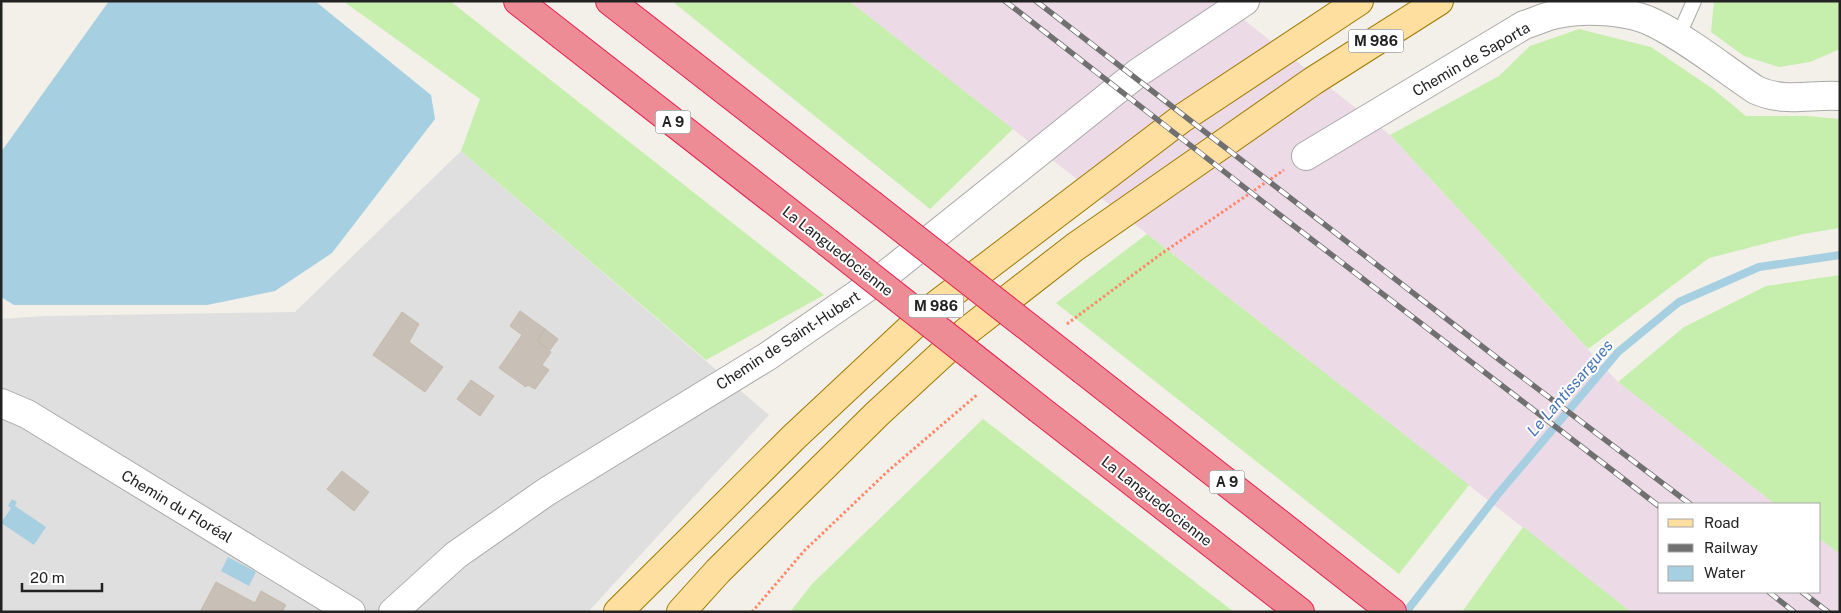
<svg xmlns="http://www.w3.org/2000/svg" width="1841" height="613" viewBox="0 0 1841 613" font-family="'Public Sans',sans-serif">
<rect width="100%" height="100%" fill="#f2f0e8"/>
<path fill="#e0dfdf" d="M461 151 769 415 588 612H1V319L45 316 295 312Z"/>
<path fill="#ecdae7" d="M849 1H1220L1390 135 1618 382 1775 504H1660V592H1820V539L1840 554V612H1631Z"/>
<path fill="#c6eeac" d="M343 1H450L824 295 706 360 461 151 480 99Z
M672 1H849L1013 129 930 209Z
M1714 1H1840V49L1810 62 1779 67 1744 56 1711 32Z
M1579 29 1651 47 1713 89 1746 116H1806L1840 119V228L1803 234 1709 258 1588 349 1390 135 1499 76 1530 46Z
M1147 234 1469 485 1399 574 1056 303Z
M1840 275V554L1820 539V504H1775L1618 382 1684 327 1766 286Z
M983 419 1234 612H790L813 583Z
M1523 527 1631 612H1462Z"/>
<path fill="#a6cfe2" d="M109 1H315L431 95 435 119 332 253 275 291 207 305H14L1 297V152Z
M12 499 17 502 15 506 46 527 34 545 1 523 11 508 8 506Z
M228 557 256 572 249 586 221 571Z"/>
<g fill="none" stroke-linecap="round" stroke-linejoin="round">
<path stroke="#a6cfe2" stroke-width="8" d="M1406 612 1498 494 1618 352 1679 302 1759 267 1840 255"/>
</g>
<path fill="#c8c0b7" stroke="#c5b8a9" d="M520 311 545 329 537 341 551 352 542 365 549 370 535 389 528 385 526 387 499 368 522 335 510 326Z
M402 312 419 324 409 342 443 367 425 392 373 355Z
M545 329 558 339 550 350 537 341Z
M471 380 494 396 480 416 457 399Z
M342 471 369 492 354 511 327 489Z
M216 582 255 603 261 591 286 605 282 612H200Z"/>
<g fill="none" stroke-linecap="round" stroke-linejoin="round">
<g stroke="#a9a9a9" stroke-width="16">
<path id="service" d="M1678 37 1694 1"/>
</g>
<g stroke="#a9a9a9" stroke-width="30">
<path id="minor" d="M1306 156 1524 25C1535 22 1546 16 1557 14 1585 8 1628 10 1654 23 1690 41 1723 68 1756 90 1784 103 1811 94 1840 96
M1 403 27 414 351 612
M393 612 456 555 546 492 768 356 888 273 1139 72 1245 1"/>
</g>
<g stroke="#9f7900" stroke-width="30">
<path id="primary" d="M618 612 794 437 931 309 1181 119 1359 1
M681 612 718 571 877 414 967 331 1075 247 1197 162 1313 81 1439 1"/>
</g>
<g stroke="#e71f51" stroke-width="30">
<path id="motorway" d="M518 1 827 242
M610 1 871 204
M1083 370 1392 612
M1039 409 1300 612"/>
</g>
<path stroke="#ff896c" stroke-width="3" stroke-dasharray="2.5 2.5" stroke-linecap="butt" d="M1067 324 1161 254 1284 170
M752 612 804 551 888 471 978 394"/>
<use href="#service" stroke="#fff" stroke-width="14"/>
<use href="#minor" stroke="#fff" stroke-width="28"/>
<use href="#primary" stroke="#ffdfa0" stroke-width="28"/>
<use href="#motorway" stroke="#ed8c95" stroke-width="28"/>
<g stroke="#707070" stroke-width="5.5">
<path id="rail" d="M1005 1 1285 219 1660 507
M1036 1 1501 361 1690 504
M1769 592 1794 612
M1802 592 1828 612"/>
</g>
<use href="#rail" stroke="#fff" stroke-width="4" stroke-dasharray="11" stroke-linecap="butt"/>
<g stroke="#e71f51" stroke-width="30" stroke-linecap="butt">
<path id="motorway-bridge" d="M871 204 1083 370
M827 242 1039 409"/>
</g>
<use href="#motorway-bridge" stroke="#ed8c95" stroke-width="28"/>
</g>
<g text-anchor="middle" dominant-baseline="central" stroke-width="4" stroke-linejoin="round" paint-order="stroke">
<g fill="#fff" stroke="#646464" stroke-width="1">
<rect x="1348.5" y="29.5" width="55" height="23" rx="4"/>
<rect x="655.5" y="110.5" width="35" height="23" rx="4"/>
<rect x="908.5" y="294.5" width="55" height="23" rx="4"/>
<rect x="1209.5" y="470.5" width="35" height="23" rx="4"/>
</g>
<g font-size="14" font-weight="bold" fill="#222">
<text x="1376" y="41">M 986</text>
<text x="673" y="122">A 9</text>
<text x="936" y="306">M 986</text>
<text x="1227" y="482">A 9</text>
</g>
<g font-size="15" fill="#222" stroke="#fff">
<text transform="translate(1471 59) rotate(-30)">Chemin de Saporta</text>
<text transform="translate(838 251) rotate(38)">La Languedocienne</text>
<text transform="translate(788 340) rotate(-33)">Chemin de Saint-Hubert</text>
<text transform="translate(1157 501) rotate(38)">La Languedocienne</text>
<text transform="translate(177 506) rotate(31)">Chemin du Floréal</text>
</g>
<g font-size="16" font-style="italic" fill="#4675b9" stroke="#fff">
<text transform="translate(1570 388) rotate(-49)">Le Lantissargues</text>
</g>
</g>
<rect width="1841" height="613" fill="none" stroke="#222222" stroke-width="5"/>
<rect x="1658" y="503" width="162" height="90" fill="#ffffff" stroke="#a7a7a7"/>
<rect x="1668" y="519" width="25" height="8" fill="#ffdfa0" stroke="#a7a7a7"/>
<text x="1704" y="528" font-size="15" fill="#222222">Road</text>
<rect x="1668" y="544" width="25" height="8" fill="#707070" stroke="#a7a7a7"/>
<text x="1704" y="553" font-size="15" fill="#222222">Railway</text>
<rect x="1668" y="566" width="25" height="15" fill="#a6cfe2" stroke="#a7a7a7"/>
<text x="1704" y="578" font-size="15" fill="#222222">Water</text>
<path d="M22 583v8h80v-8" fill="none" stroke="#222222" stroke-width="2.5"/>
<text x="30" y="583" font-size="15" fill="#222222" stroke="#ffffff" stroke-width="4" paint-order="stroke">20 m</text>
</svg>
